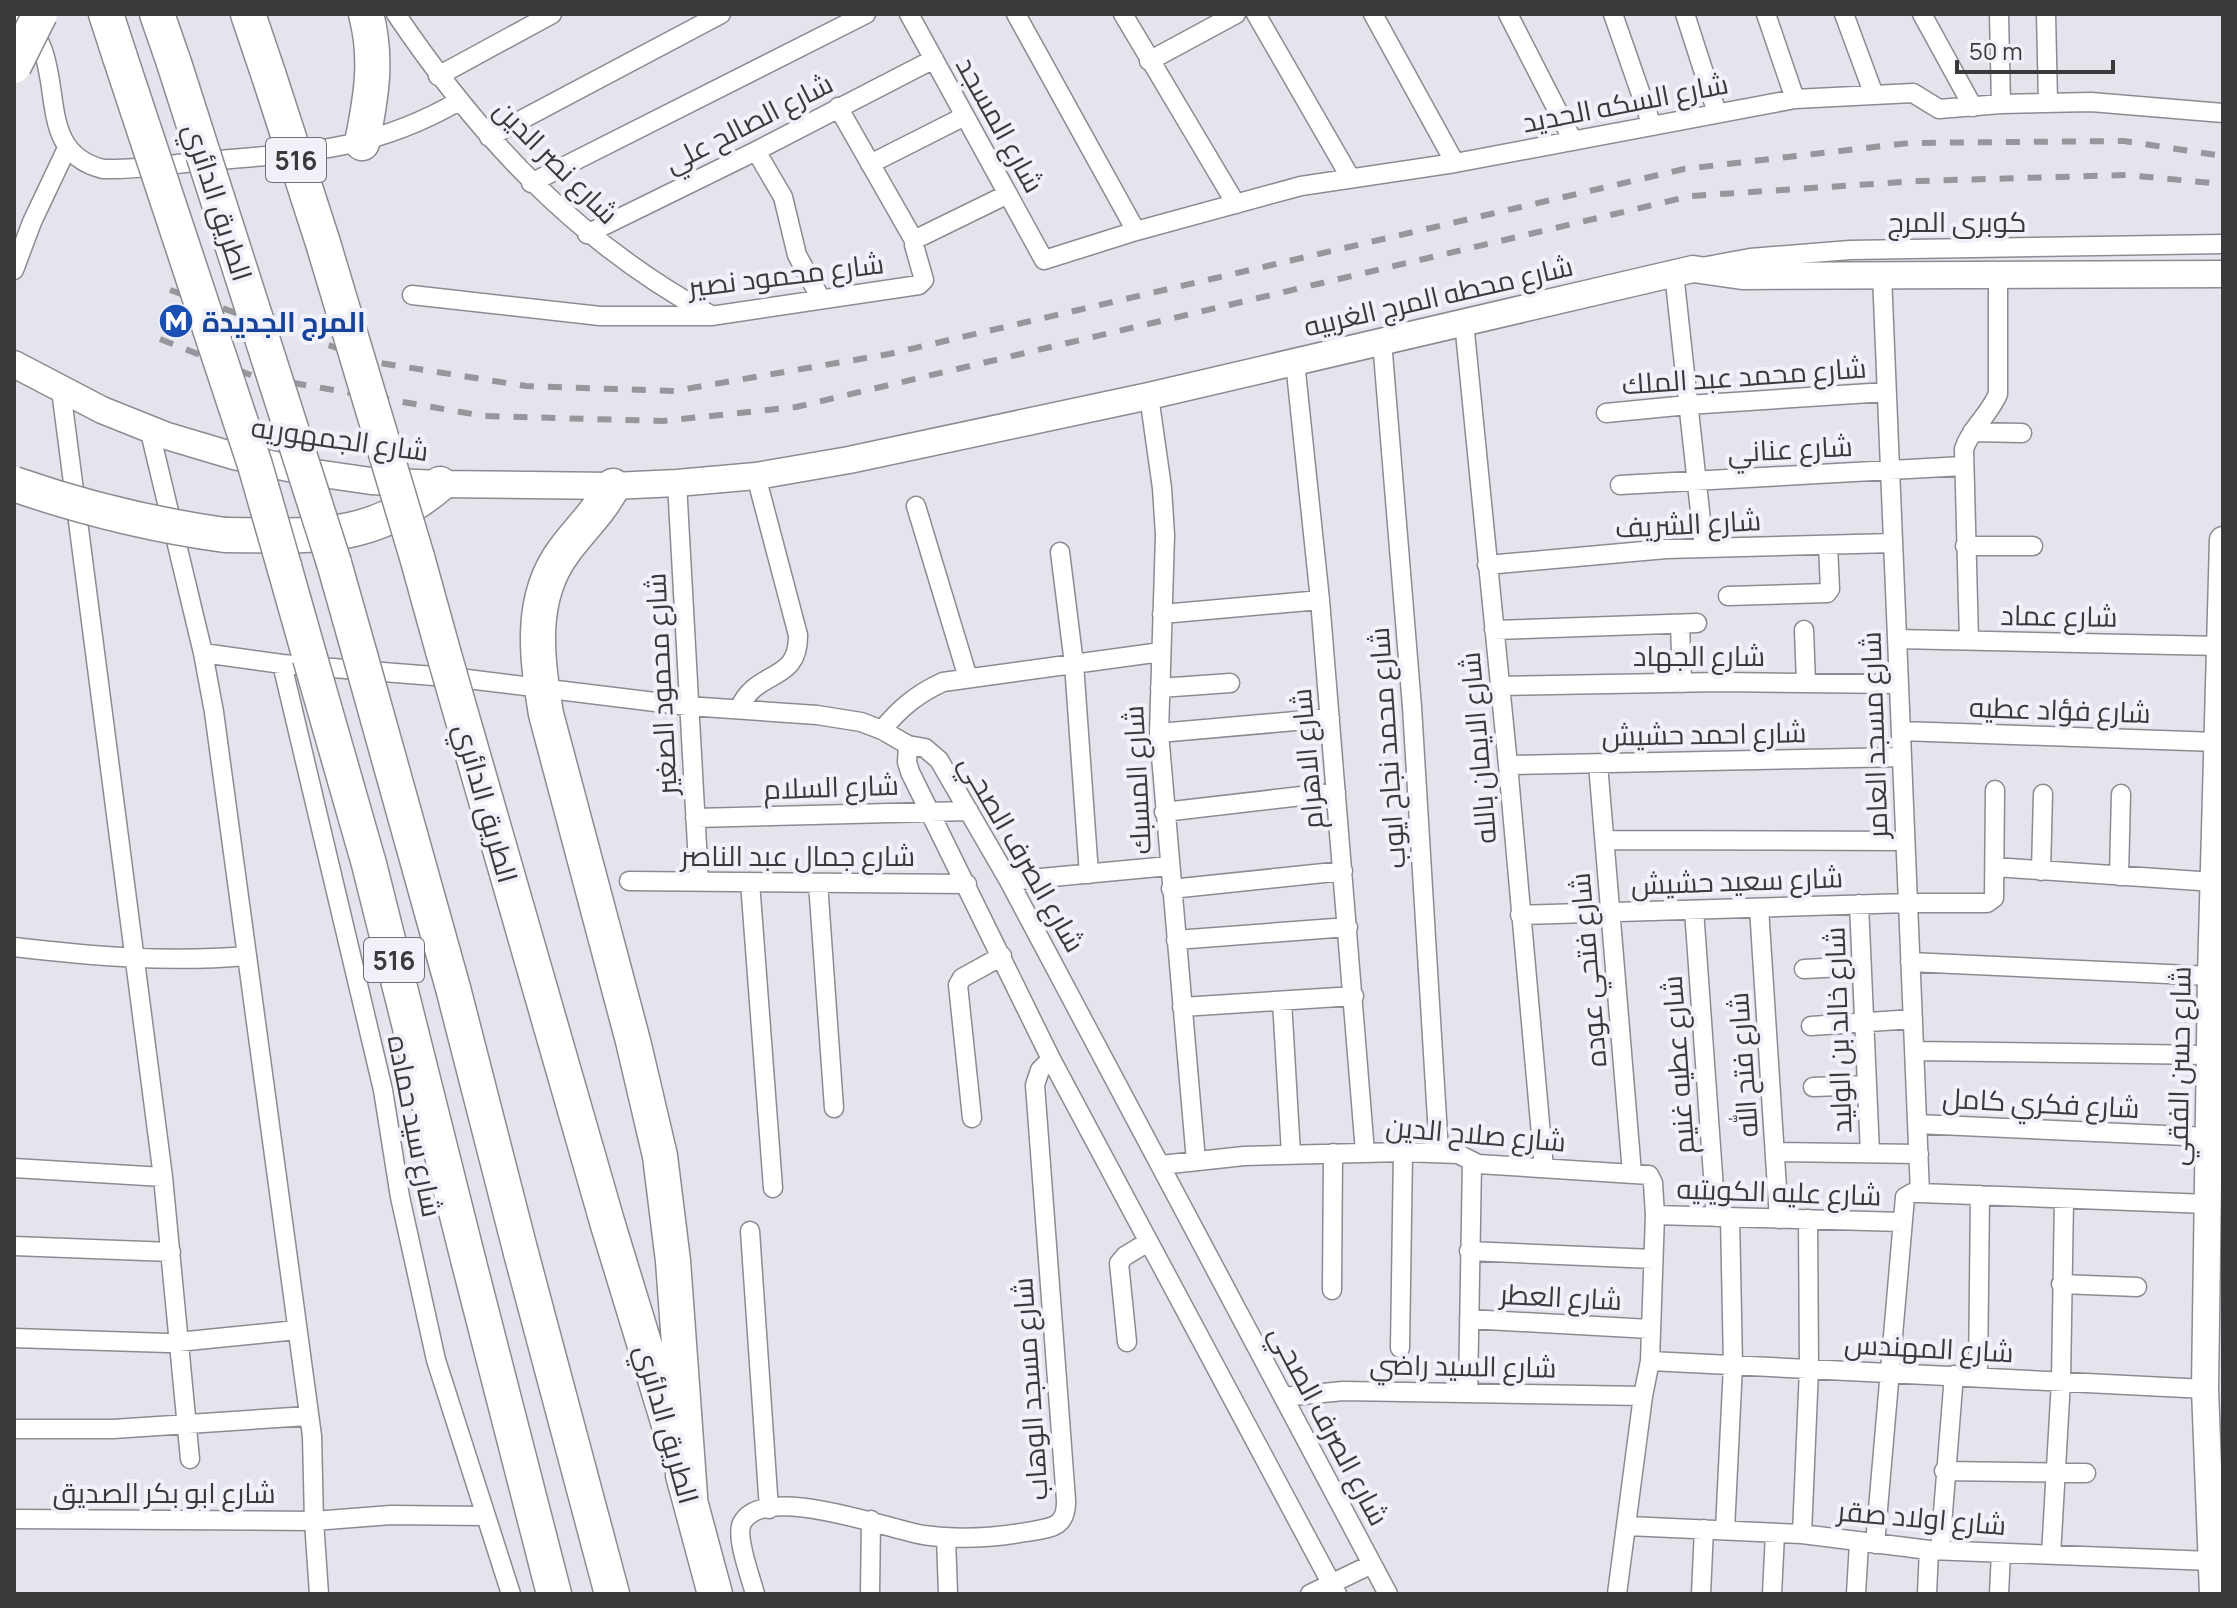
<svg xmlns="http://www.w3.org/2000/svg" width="2237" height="1608" viewBox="0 0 2237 1608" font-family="Manrope,Cairo,sans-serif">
<rect width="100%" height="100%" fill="#e4e5ec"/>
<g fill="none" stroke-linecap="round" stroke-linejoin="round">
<g stroke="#8b8b92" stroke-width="21">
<path id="street" d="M14 14C25 23 37 35 42 48 60 94 42 154 103 169 137 170 172 164 206 161 302 153 373 151 459 101
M396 14C480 138 576 241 709 314
M909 14 1044 260 1136 231 1301 186 1455 163 1795 99 1913 93 1939 109 2001 104 2091 102 2223 113
M1016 14 1136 231
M1123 14 1236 204
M1256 14 1350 177
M1373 14 1455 163
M1508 14 1573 141
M1613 14 1652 126
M1685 14 1717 113
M1766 14 1795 99
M1844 14 1874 95
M1922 14 1973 107
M1999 14 2001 104
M2046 14 2048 102
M1149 61 1236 14
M438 76 552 14
M838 107 915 242
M489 137 721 14
M756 151 783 197 797 255 821 299
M870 164 965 116
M531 183 866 14
M587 234 756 151 934 59
M1707 266 1750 258 1850 250 2223 244
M14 270 32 222 67 148
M1674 273 1704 548
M1882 275 1920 1193
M412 295 600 316H711L919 285 924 280 914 245 916 239 1008 194
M1464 322 1508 765 1544 1168
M1382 341 1412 707 1439 1152
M1295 362 1320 600 1365 1152
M61 390 163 1177 190 1459
M1149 396 1162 488 1165 535 1159 733 1196 1161
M1606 413 1688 405 1886 392
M149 428 203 653
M1972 432 2022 433
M677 483 699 882
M1620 485 1963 466
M916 506 968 678
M1965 546H2033
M1060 552 1074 664 1089 874
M1487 565 1666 549 1893 543
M1728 596 1827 593 1830 589 1828 545
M1162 614 1320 600
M1680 624 1682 683
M1494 630 1697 623
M1804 630 1806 683
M1897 639 2220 646
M1969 641 1964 449C1971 428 1989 415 1998 394V274
M282 664 383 1090 400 1197 436 1360 511 1594
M1500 686 1721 682 1899 684
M1160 688 1230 683
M739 709C756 668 799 684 798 635L756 476
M882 730C900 708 917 694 943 682L1161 652
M1901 731 2217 742
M1159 733 1330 718
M908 745 907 762 910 772 1051 1059 1337 1594
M1598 764 1632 1173
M1508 765 1902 757
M1164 812 1336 792
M695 818 969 811
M1605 840 1905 841
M1995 867 2214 882
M2041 871 2043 794
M2119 876 2121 794
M629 881 967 884
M1009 881 1169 866
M750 882 773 1188
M818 883 834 1108
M1171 889 1343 871
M1859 904 1870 1153
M1759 908 1779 1219
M1694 910 1716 1217
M1520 915 1908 903H1987L1994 898 1995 790
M1176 940 1348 927
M14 947C92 956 167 963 246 956
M1910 962 2211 976
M1804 969 1862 966
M1282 1001 1291 1154
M1182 1007 1354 996
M1811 1026 1913 1019
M1914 1051 2211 1055
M1813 1087 1867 1085
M972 1118 958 985 962 978 1002 956
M1917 1124 2209 1137
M1775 1152 1919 1154
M1161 1165 1244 1156 1403 1152 1458 1154 1478 1164 1649 1175 1653 1183 1655 1215 1650 1361 1643 1396 1617 1594
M14 1168 163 1177
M1655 1215 1902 1222
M750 1231 769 1509
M14 1246 171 1252
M1469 1251 1653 1259
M2061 1284 2137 1287
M1332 1290 1333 1153
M1469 1319 1650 1329
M14 1338 168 1343 297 1330
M1127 1342 1119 1263 1125 1256 1148 1242
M1400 1348 1403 1152
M1650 1361 2205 1389
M1978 1376 1980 1195
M1468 1393 1472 1162
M1283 1397 1343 1391 1643 1396
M14 1429H113L308 1416
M1944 1471 2086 1473
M14 1519 314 1521 391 1515 485 1516
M1628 1526 1802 1534 1929 1550 2211 1561
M1725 1530 1733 1365 1730 1217
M1802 1534 1809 1369 1808 1219
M946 1537 948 1594
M1875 1544 1905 1197 1912 1193H1920L2208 1204
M1940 1550 1954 1375
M2051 1555 2061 1381 2064 1199
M319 1594 314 1521 312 1436 214 712 203 653 282 664 459 678 688 706 817 715 861 722 882 730 908 745 925 748 939 760 1009 881 1388 1594
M755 1594C751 1578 735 1537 742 1523 764 1482 888 1529 923 1535 957 1540 991 1538 1026 1532 1049 1528 1067 1529 1066 1500L1035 1085 1040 1070 1051 1059
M870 1594 871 1520
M1310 1594 1372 1564
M1701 1594 1704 1529
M1772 1594 1775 1534
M1856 1594 1859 1543
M1927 1594 1929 1550
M1999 1594 2001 1553"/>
</g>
<g stroke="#8b8b92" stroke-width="29">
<path id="secondary" d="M14 364 102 410 167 436 234 456 302 471 371 481 440 484 613 486 677 483 756 476 849 460 1149 396 1693 269 1742 276 2223 274
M2213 1594 2205 1389 2211 976 2223 540"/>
</g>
<g stroke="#8b8b92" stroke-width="37">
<path id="highway" d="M106 14 120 57
M157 14 174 63
M248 14 269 76
M362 143C371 98 378 59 366 14
M613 486C600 511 580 529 564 551 528 599 537 659 546 714L633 1041 660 1156 673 1261 690 1496
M225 535C310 535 370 544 440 484
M417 557 443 651
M334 563 360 655
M284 566 310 658
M608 1225 670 1428
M521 1253 612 1594
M469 1263 554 1594
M683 1475 715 1594"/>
</g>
<use href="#street" stroke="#fff" stroke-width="18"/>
<use href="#secondary" stroke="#fff" stroke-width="26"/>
<use href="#highway" stroke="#fff" stroke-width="34"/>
<path stroke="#96969c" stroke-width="6" stroke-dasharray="14 14" stroke-linecap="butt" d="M170 290 380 363 526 386 674 391 889 354 1684 169 1909 143 2124 141 2223 156
M160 339 253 376 484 416 663 421 796 407 1691 196 1918 181 2126 175 2223 184"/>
<g stroke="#8b8b92" stroke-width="37" stroke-linecap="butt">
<path id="highway-bridge" d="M120 57 255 465 284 566
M174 63 334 563
M14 66 40 14
M269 76 323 243 417 557
M14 484C83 508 152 525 225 535
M443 651 608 1225
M360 655 453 988 521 1253
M310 658 369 864 469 1263"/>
</g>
<use href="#highway-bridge" stroke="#fff" stroke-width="34"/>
</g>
<defs>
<g id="metro-disc" transform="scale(1.8)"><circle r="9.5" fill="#1a4fb4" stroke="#f1f2f9"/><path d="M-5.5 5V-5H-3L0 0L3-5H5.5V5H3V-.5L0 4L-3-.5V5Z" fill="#fff"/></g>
</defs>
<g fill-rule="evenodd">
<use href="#metro-disc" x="176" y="321"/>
</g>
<g text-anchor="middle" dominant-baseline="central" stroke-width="8" stroke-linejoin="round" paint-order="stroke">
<g fill="#f1f2f9" stroke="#717175" stroke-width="2">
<rect x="266" y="138" width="60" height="44" rx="6"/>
<rect x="364" y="938" width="60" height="44" rx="6"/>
</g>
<g font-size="26" font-weight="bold" fill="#3a3a3d">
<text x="296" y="160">516</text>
<text x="394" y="960">516</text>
</g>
<g font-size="28" fill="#3a3a3d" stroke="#f1f2f9">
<text transform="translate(1625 102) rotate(-11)">شارع السكه الحديد</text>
<text transform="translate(748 122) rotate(-27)">شارع الصالح علي</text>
<text transform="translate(1001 124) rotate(61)">شارع المسجد</text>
<text transform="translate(557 161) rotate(45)">شارع نصر الدين</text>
<text transform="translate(219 202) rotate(72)">الطريق الدائري</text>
<text x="1957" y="221">كوبرى المرج</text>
<text transform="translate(786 274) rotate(-7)">شارع محمود نصير</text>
<text transform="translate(1438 295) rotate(-13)">شارع محطه المرج الغربيه</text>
<text transform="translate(1744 375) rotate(-4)">شارع محمد عبد الملك</text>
<text transform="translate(340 438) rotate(8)">شارع الجمهوريه</text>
<text transform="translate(1790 448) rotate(-3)">شارع عناني</text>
<text transform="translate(1688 523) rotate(-3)">شارع الشريف</text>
<text transform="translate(2059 615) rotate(1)">شارع عماد</text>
<text x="1699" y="655">شارع الجهاد</text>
<text transform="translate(660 684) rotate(-93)">شارع محمود الصغير</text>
<text transform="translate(2060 709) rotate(2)">شارع فؤاد عطيه</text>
<text transform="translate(1704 733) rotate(-1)">شارع احمد حشيش</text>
<text transform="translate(1873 735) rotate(-92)">شارع مسجد العامر</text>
<text transform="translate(1386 748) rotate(-94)">شارع محمد نجاح ايوب</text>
<text transform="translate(1477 748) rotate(-95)">شارع الايمان بالله</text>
<text transform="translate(1306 759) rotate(-95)">شارع الاهرام</text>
<text transform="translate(1136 780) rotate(-93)">شارع المسبك</text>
<text transform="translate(831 786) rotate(-2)">شارع السلام</text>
<text transform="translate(487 803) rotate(74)">الطريق الدائري</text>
<text transform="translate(1023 853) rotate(60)">شارع الصرف الصحي</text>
<text x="798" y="855">شارع جمال عبد الناصر</text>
<text transform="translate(1737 880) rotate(-2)">شارع سعيد حشيش</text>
<text transform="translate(1587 970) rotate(-95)">شارع فتحي عوده</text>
<text transform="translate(1837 1030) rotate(-92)">شارع خالد بن الوليد</text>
<text transform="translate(1677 1065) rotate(-94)">شارع عطيه غنيم</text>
<text transform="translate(1742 1065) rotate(-94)">شارع فتح الله</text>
<text transform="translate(2178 1066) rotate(-89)">شارع حسن الفقي</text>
<text transform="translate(2041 1102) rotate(3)">شارع فكري كامل</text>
<text transform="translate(416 1126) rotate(79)">شارع سيد حماده</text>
<text transform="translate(1476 1133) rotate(5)">شارع صلاح الدين</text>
<text transform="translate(1779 1191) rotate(2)">شارع عليه الكويتيه</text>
<text transform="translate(1561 1296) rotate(3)">شارع العطر</text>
<text transform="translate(1929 1347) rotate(3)">شارع المهندس</text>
<text transform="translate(1463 1365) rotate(1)">شارع السيد راضي</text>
<text transform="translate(1029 1389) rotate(-94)">شارع مسجد الوهاب</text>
<text transform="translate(668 1424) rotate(74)">الطريق الدائري</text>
<text transform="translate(1330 1425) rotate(62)">شارع الصرف الصحي</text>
<text x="164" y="1492">شارع ابو بكر الصديق</text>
<text transform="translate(1922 1517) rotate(5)">شارع اولاد صقر</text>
</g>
<g font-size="28" font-weight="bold" fill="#164399" stroke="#f1f2f9" text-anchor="start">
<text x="202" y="321">المرج الجديدة</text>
</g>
</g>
<rect width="2237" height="1608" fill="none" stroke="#3a3a3d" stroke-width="32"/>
<path d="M1957 60v12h156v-12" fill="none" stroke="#3a3a3d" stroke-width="4"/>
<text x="1969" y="60" font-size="24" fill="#3a3a3d" stroke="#f1f2f9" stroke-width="6" paint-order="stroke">50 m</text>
</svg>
